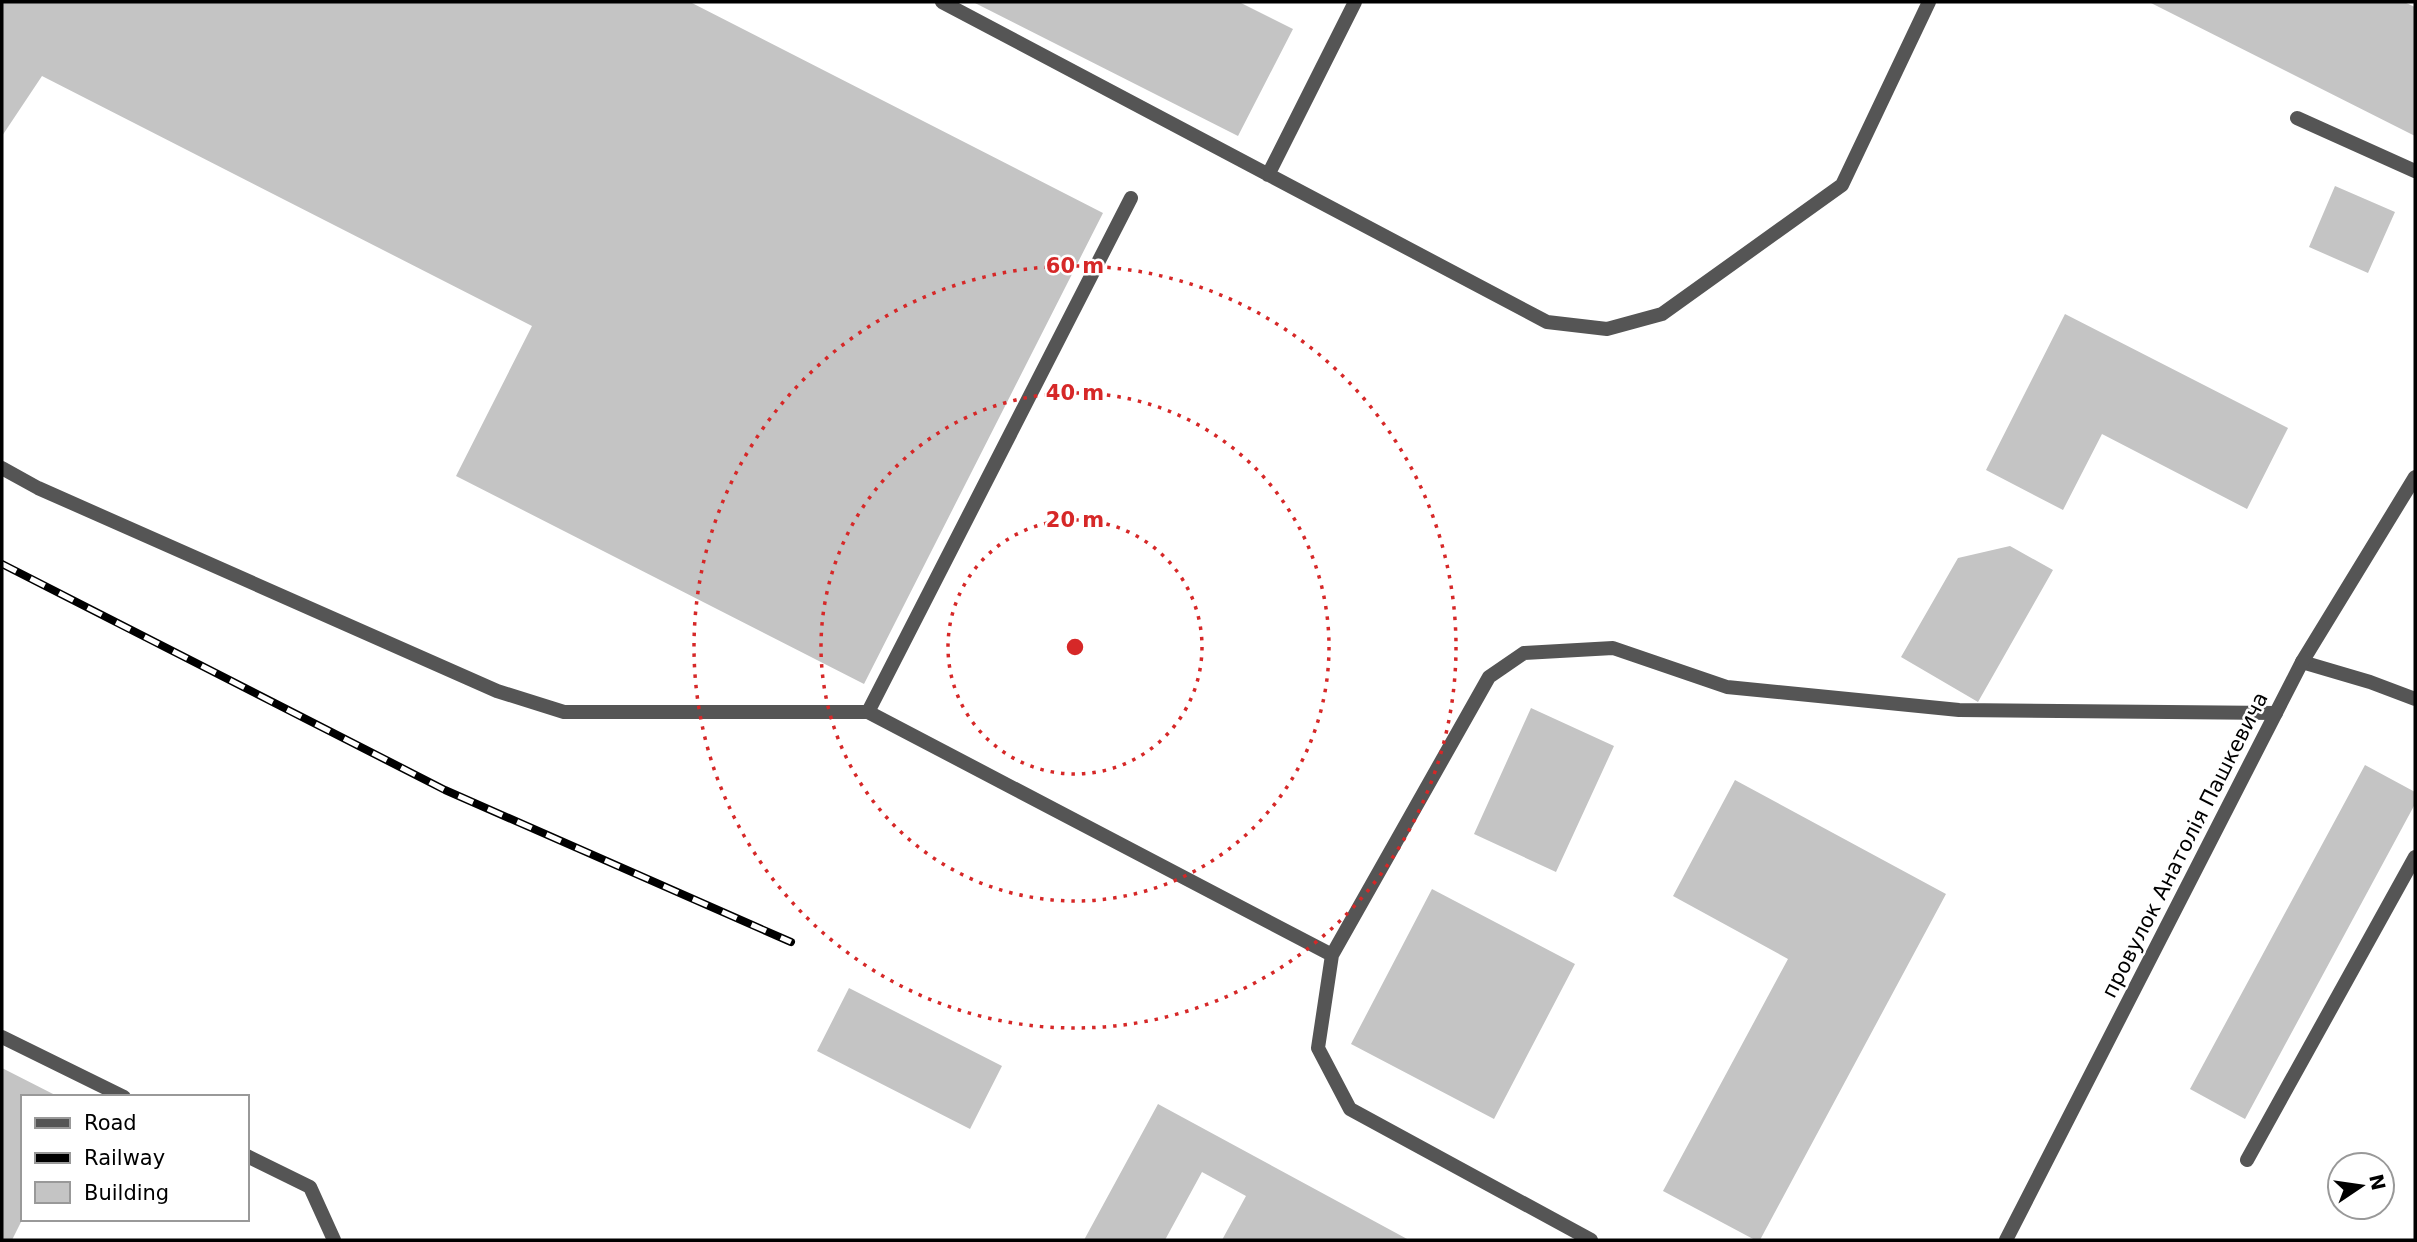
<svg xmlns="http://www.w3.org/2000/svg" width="2417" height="1242" viewBox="0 0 2417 1242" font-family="'DejaVu Sans',sans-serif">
<rect width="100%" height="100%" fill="#fff"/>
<path fill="#c4c4c4" d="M2 2H690L1103 213 864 684 456 476 532 326 42 76 2 136Z
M973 2H1239L1293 29 1238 136Z
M2149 2H2404L2415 7V136Z
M2335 186 2395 212 2368 273 2309 247Z
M2065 314 2288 428 2247 509 2102 434 2063 510 1986 470Z
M2010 546 2053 570 1978 702 1901 657 1958 558Z
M1531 708 1614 746 1556 872 1474 834Z
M2365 765 2415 792V804L2245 1119 2190 1089Z
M1735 780 1946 894 1760 1240H1755L1663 1191 1788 959 1673 896Z
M1432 889 1575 964 1494 1119 1351 1044Z
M849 988 1002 1066 970 1129 817 1051Z
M2 1068 59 1097H23V1218L12 1240H2Z
M1158 1104 1409 1240H1222L1246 1196 1202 1172 1165 1240H1084Z"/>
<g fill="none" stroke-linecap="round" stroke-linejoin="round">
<path stroke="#555" stroke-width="14" d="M942 2 1547 322 1607 329 1662 314 1842 185 1929 2
M2297 118 2415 171
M1268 175 1355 2
M1131 198 868 712 1332 955
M2 468 38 488 497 691 564 712H868
M2302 662 2370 682 2415 699
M2 1037 124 1097
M247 1156 310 1187 334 1240
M2247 1160 2415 857
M1591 1240 1350 1109 1318 1048 1332 955 1489 677 1524 653 1613 648 1727 687 1959 710 2276 713"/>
<path stroke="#555" stroke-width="14" d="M2006 1240 2302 662 2415 477"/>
<g stroke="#000" stroke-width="8">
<path id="rail" d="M2 564 445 790 791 942"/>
</g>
<use href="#rail" stroke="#fff" stroke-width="5" stroke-dasharray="16" stroke-linecap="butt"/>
</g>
<g fill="none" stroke="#d62828" stroke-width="3.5" stroke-dasharray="3.5 7">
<circle cx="1075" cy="647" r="127"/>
<circle cx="1075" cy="647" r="254"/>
<circle cx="1075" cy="647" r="381"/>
</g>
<g text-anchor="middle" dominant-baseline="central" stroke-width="5" stroke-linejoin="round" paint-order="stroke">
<g font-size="21" fill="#000" stroke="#fff">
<text transform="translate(2185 845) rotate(-63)">провулок Анатолія Пашкевича</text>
</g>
</g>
<circle cx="1075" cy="647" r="10" fill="#d62828" stroke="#fff" stroke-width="3.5"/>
<g font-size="21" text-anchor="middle" font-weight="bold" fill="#d62828" stroke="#fff" stroke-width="5" stroke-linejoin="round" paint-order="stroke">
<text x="1075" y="273">60 m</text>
<text x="1075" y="400">40 m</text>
<text x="1075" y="527">20 m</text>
</g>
<rect width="2417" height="1242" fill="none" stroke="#000000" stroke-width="7"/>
<rect x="21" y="1095" width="228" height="126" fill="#ffffff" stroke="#999999" stroke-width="2"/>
<rect x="35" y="1118" width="35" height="10" fill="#555555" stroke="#999999" stroke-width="2"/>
<text x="84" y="1130" font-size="21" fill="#000000">Road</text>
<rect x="35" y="1153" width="35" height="10" fill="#000000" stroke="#999999" stroke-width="2"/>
<text x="84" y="1165" font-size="21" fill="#000000">Railway</text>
<rect x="35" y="1182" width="35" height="21" fill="#c4c4c4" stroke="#999999" stroke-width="2"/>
<text x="84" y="1200" font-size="21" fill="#000000">Building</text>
<g transform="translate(2361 1186) rotate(77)"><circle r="33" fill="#ffffff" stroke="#999999" stroke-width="2"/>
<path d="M0-5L12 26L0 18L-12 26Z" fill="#000000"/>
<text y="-10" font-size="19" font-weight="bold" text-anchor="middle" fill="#000000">N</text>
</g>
</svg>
